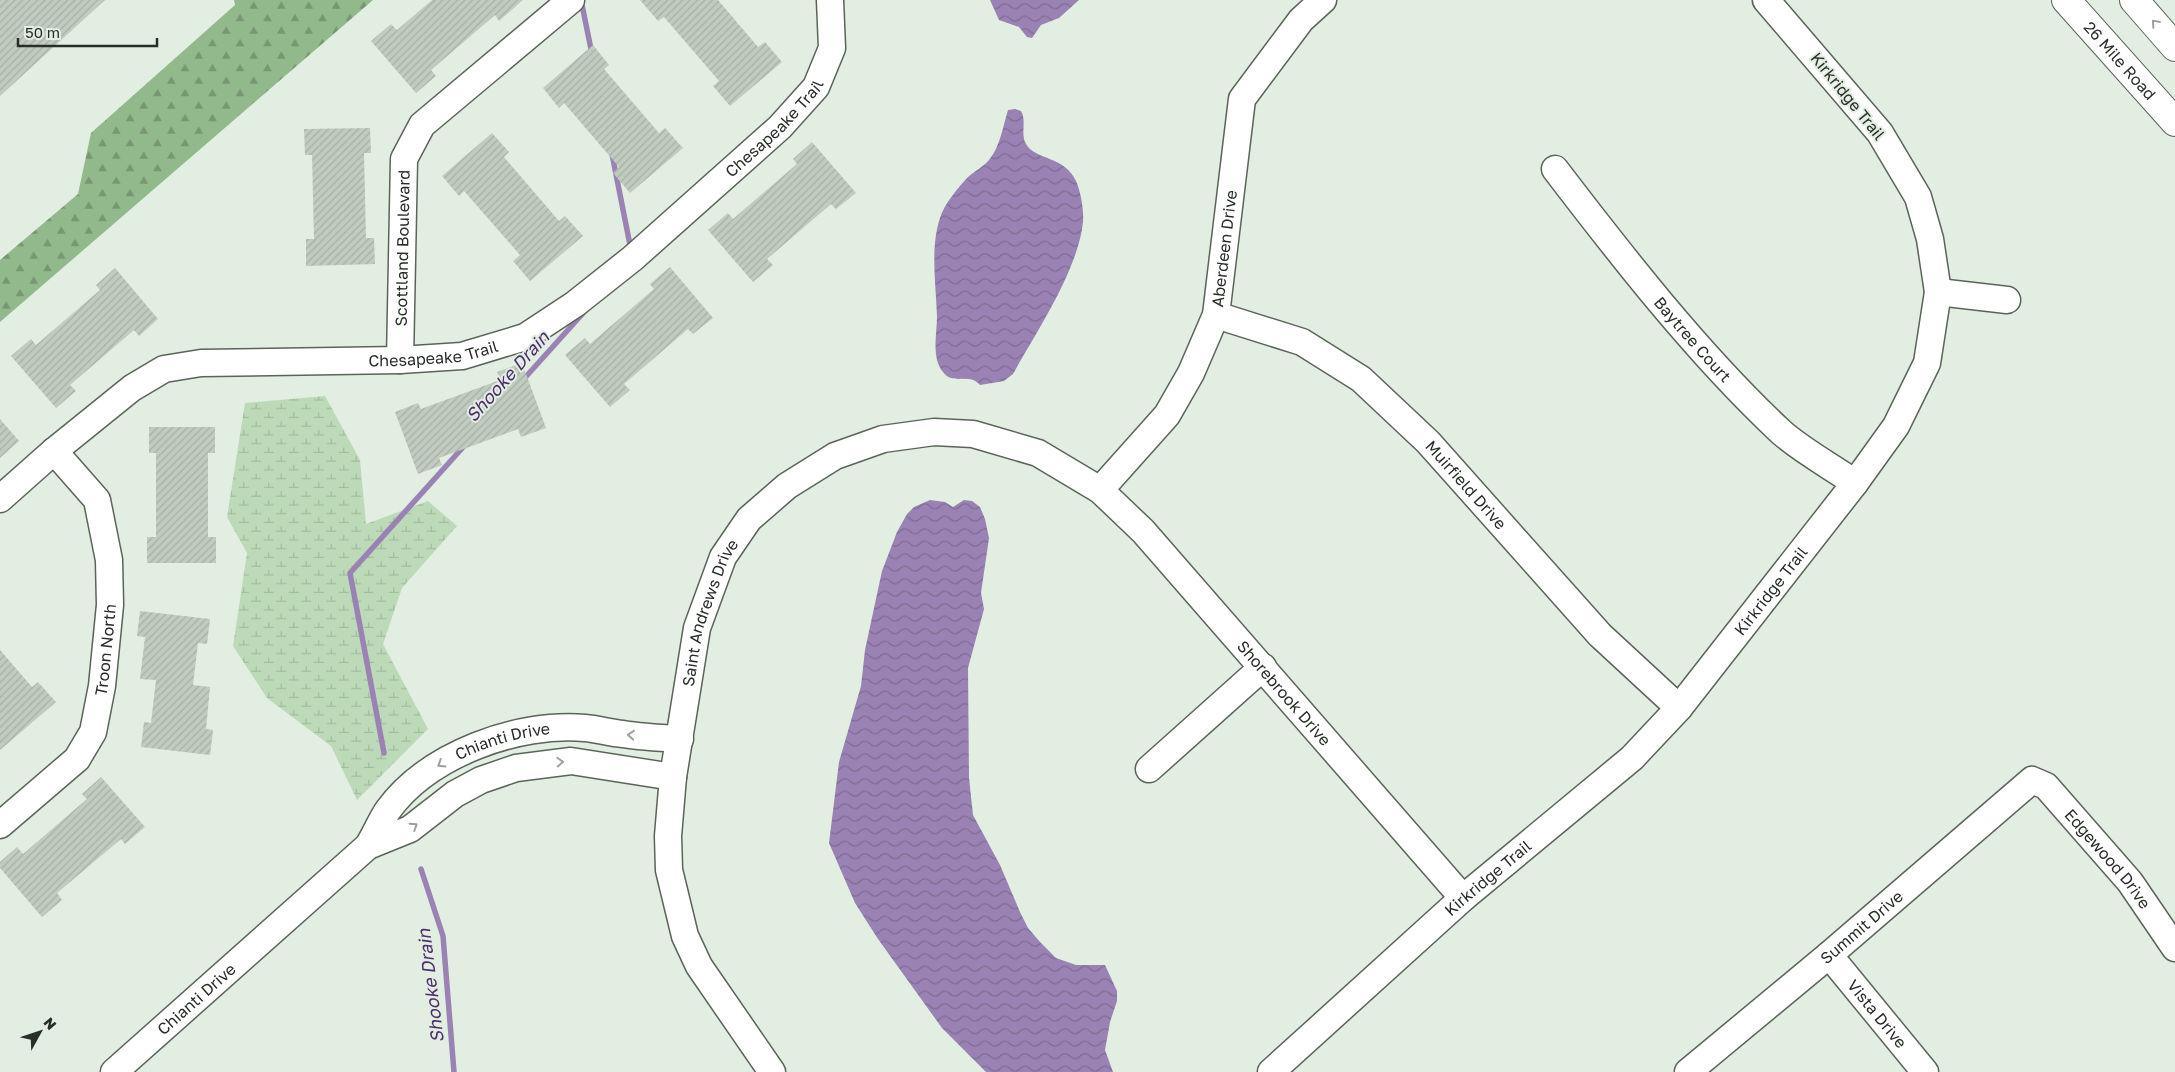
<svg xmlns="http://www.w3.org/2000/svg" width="2175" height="1072" viewBox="0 0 2175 1072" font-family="'Golos Text',sans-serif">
<defs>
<pattern id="forest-firs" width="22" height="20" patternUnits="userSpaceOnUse" patternTransform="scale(1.25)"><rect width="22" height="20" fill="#92b98c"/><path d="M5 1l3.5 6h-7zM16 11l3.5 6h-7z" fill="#779772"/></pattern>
<pattern id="wetland-marsh" width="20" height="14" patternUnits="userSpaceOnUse" patternTransform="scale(1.25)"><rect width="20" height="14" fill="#bddab8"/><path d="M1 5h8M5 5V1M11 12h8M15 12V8" fill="none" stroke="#a2bb9e"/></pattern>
<pattern id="water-waves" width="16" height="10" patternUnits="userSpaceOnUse" patternTransform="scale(1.25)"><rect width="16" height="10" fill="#9a83b4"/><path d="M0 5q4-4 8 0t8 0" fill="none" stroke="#7e6c92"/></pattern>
<pattern id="building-hatch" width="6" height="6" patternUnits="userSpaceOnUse" patternTransform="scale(1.25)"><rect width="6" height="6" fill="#c1ccc0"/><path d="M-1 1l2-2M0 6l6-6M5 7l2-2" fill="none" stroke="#a6b0a5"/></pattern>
</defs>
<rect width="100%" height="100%" fill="#e2eee1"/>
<path fill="url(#forest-firs)" d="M234 0H373L0 322V260L78 194 91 133 235 5Z"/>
<path fill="url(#wetland-marsh)" d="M325 396 360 460 366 524 428 501 457 526 402 588 383 644 428 729 357 800 331 746 267 698 233 646 247 553 227 517 245 403Z"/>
<path fill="url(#water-waves)" d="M990 0H1079L1059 18 1041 25 1032 38 1027 37 1019 27 999 20Z
M1015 109 1021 111C1027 121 1020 134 1026 144 1035 160 1065 156 1076 181 1081 192 1084 211 1083 222 1078 270 1037 331 1013 374L1004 381 980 385C969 372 953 386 943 372 931 357 937 334 937 316 936 285 930 248 940 218 944 204 958 188 968 177 975 171 983 167 989 160 1000 147 1003 126 1008 110Z
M930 500 945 502 953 507 964 500 972 501 980 507 985 519 989 538 981 593 984 609 968 668 969 778 973 815 1000 865 1020 912 1028 928 1040 942 1056 958 1076 965H1105L1117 991V1001L1110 1022 1105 1050 1113 1072H986L942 1028 878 939 855 903 829 843 839 762 861 686 865 650 882 571 897 532 907 514 914 507Z"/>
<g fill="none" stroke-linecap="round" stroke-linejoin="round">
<path stroke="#9a83b4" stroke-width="5.5" d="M581 0 592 54
M612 154 631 250
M522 381 585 311
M384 753 350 573 465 445
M421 869 443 936 454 1072"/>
</g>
<path fill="url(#building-hatch)" d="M0 0H105L0 96Z
M432 0H523L499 21 495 15 431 70 436 76 416 93 371 41 391 24 397 30Z
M640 0H718L758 47 765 42 782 62 730 106 713 86 719 81 664 17 658 21Z
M593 45 609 65 604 69 659 133 665 128 683 148 630 193 613 173 619 167 564 103 559 108 543 88Z
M370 128 371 153H364L366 238H374L375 264 306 266V239H314L312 155H305L304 129Z
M492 133 509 152 504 157 559 221 565 216 583 236 530 281 513 261 520 255 464 191 459 196 442 176Z
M812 142 856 193 836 209 831 204 767 259 773 265 753 282 708 230 728 213 733 219 797 164 793 159Z
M670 267 713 318 693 334 688 329 624 384 630 390 610 407 565 355 585 338 590 344 654 289 650 284Z
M115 268 158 319 139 336 134 330 70 385 76 391 56 408 11 356 31 339 36 345 100 290 96 285Z
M522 363 546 428 521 437 518 429 439 458 442 465 418 474 395 412 418 403 421 409 500 380 497 372Z
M0 419 19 441 0 458Z
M149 427H215V453H208V537H216V563H147V537H156V453H149Z
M140 611 210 619 207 644 198 643 193 685 210 687 206 729 213 730 210 755 141 747 144 722 151 723 156 680 140 679 145 637 137 636Z
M0 650 32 687 38 682 56 702 0 750Z
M101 777 145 827 125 844 121 839 57 893 62 900 42 917 0 868V862L17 847 23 854 87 799 82 794Z"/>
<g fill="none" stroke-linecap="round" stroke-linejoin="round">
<g stroke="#5b6459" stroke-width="29">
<g id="minor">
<path id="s1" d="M1555 169C1623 258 1698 354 1780 431 1802 451 1831 466 1855 483"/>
<path d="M1938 292 2007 300"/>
<path id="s2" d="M1216 315 1302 342 1361 379 1428 442 1600 635 1679 708"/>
<path id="s3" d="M400 360 404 159 422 125 571 0"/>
<path id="s4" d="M1100 490 1167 415 1191 373 1216 315 1242 99 1301 20 1323 0"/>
<path id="s5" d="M0 499 54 451 132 388 164 369 201 363 400 360 462 356 525 337 575 304 633 258 780 127 816 87 832 48 830 0"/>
<path d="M1149 769 1263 667"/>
<path id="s6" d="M673 777 571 761 516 768 481 780 455 794 410 829 368 846C375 835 381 820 388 810 429 754 518 722 585 728 598 729 610 733 623 734 641 737 661 738 680 739"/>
<path id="s7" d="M0 825 77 759 93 732 102 686 110 605 109 560 97 500 54 451"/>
<path id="s8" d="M1829 955 1925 1072"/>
<path id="s9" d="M114 1072 368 846"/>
<path id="s10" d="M772 1072 699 966 685 936 669 870 668 836 673 777 697 628 723 557 749 519 787 486 835 456 883 439 934 432 973 434 1038 453 1100 490 1143 531 1463 898"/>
<path id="s11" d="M1271 1072 1463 898 1632 758 1679 708 1855 483 1896 426 1927 363 1938 292 1930 239 1918 197 1880 133 1766 0"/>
<path id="s12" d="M1688 1072 1829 955 2032 780 2046 786 2130 882 2175 948"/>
</g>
</g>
<g stroke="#5b6459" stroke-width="30">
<g id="major">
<path id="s13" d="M2066 0 2175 122"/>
<path d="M2134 0 2175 47"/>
</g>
</g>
<use href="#minor" stroke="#fff" stroke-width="26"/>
<use href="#major" stroke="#fff" stroke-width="28"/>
</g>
<defs><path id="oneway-chevron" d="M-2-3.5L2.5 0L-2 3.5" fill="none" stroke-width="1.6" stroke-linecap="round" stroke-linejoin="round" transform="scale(1.25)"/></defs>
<g stroke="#9ea09e">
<use href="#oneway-chevron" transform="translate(2155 23) rotate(-131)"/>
<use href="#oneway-chevron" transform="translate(631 735) rotate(-175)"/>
<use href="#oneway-chevron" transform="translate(560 762) rotate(-3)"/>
<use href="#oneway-chevron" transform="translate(441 764) rotate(148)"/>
<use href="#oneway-chevron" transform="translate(414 826) rotate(-33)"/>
</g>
<g text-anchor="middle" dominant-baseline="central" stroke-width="4" stroke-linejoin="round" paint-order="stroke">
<g font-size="16" fill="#282d28" stroke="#e2eee1">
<text stroke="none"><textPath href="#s13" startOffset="81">26 Mile Road</textPath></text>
<text transform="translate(1848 96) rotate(51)">Kirkridge Trail</text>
<text stroke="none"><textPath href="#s5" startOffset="900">Chesapeake Trail</textPath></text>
<text stroke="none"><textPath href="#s3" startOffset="112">Scottland Boulevard</textPath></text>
<text stroke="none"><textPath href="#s4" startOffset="279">Aberdeen Drive</textPath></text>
<text stroke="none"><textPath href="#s1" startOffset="219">Baytree Court</textPath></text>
<text stroke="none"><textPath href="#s5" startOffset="480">Chesapeake Trail</textPath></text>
<text stroke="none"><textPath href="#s2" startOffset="309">Muirfield Drive</textPath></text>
<text stroke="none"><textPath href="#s11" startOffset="696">Kirkridge Trail</textPath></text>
<text stroke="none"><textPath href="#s10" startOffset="492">Saint Andrews Drive</textPath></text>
<text stroke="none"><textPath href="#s7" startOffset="216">Troon North</textPath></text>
<text stroke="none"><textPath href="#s10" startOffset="1258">Shorebrook Drive</textPath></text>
<text stroke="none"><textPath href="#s6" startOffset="506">Chianti Drive</textPath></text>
<text stroke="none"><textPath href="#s12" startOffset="562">Edgewood Drive</textPath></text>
<text stroke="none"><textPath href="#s11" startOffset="291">Kirkridge Trail</textPath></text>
<text stroke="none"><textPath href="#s12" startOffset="226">Summit Drive</textPath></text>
<text stroke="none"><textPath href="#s9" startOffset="110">Chianti Drive</textPath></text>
<text stroke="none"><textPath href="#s8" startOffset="76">Vista Drive</textPath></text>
</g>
<g font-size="18" font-style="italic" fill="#4e2d6c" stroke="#e2eee1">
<text transform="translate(507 376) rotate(-48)">Shooke Drain</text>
<text transform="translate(430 986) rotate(-97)">Shooke Drain</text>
</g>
</g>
<g transform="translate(40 1032) rotate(50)" stroke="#e2eee1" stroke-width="4" paint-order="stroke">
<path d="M0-4L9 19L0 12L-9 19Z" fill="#282d28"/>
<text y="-8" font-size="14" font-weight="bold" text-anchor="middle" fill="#282d28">N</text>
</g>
<path d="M18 38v8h139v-8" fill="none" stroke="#282d28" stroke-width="2.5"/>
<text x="25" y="38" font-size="15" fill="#282d28" stroke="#e2eee1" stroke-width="4" paint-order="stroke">50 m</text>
</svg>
